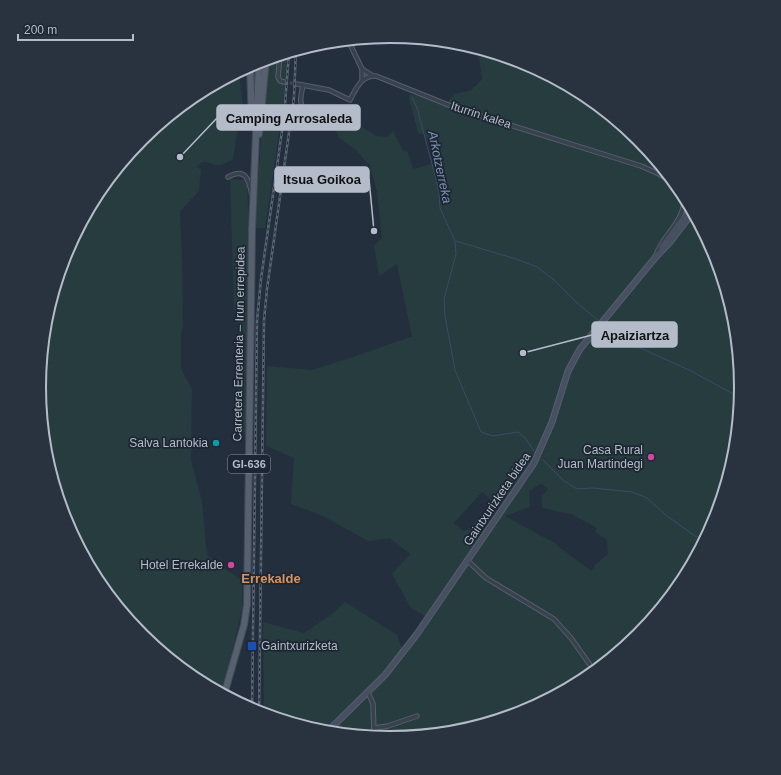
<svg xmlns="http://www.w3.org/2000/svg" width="781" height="775" viewBox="0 0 781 775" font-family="Arial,sans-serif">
<rect width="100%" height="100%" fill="#242f3e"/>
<path fill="#263c3f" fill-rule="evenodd" d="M469 46 525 63 586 95 639 139 683 192 715 253 735 319 742 388 735 456 715 522 683 583 639 636 590 676 586 672 583 681 525 712 459 732 390 739 376 738 374 736V737L322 732 264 715 263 622 304 633 331 615 345 602 397 635 403 651 430 619 411 608 392 574 410 554 390 538 368 541 321 515 291 504 294 458 266 446 267 366 312 370 356 356 410 337H412L397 264 379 276 374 246 382 238 377 192 370 166 356 150 339 138 329 114 341 115 377 136 386 137 393 131 403 150 408 152 413 169 432 164 433 155 425 135 418 133 409 98 410 94 418 95 444 106 455 94 471 90 482 79 479 57ZM541 484 548 489 542 496V508L575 515V516L597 528 595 532 607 540 608 554 595 565 591 571 553 542 505 516 530 507 529 491ZM482 492 490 499 491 504 468 530 463 531 454 523Z
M287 53V79L265 228H255L262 123 270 59Z
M239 72 243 109 236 138 233 160C228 161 225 164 221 165 211 167 206 156 196 167L201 169 199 191 180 212 182 259 183 325 181 335V369L192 389 191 460 202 501 207 555 242 581V609L230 661 221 694 195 680 142 636 98 583 66 522 46 456 39 387 46 319 66 253 98 192 142 139 195 95Z
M230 179 247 180 250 260 246 432H243L238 413 239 330 234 307Z"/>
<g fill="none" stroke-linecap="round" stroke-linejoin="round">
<path stroke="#394c67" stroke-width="1" d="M412 97 417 108 436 179 439 194 440 208 455 241 456 254 444 299 445 316 455 370 481 432 493 436 518 432 525 438 534 451
M456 241 516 259 537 267 554 280 577 303 599 321
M604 325 627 342 691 371 741 398
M543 460 564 481 577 489 593 488 632 492 647 498 667 516 695 536 706 539"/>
<path stroke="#3a4453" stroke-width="3.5" stroke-dasharray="3.5 2" stroke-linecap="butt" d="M284 82 297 84"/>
<g stroke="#565f6c" stroke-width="5.5">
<path id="street" d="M348 40 362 69V80
M280 55 278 77 280 81 284 82
M362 69 373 76
M297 84 329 90 350 100C356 89 361 75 376 76L456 108 641 166 659 174 675 183
M303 85C301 96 298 104 306 112 322 111 322 106 338 113
M228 177C246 167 249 180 252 195
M679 188 685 202 690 206
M656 255C662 236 684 222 684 200
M467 560 486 578 554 619 571 638 595 672
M368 692 373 704 374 734 379 738
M374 728 388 726 417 716"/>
</g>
<g stroke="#565f6c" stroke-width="7">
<path id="secondary" d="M662 247 691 208
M326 733 385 675 417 634 534 463 552 422 568 371 580 349 655 258 671 241 693 212"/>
</g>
<g stroke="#414a57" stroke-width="8">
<path id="primary" d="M250 66 252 122
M259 134 266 60
M224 695 244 625 247 605 252 229 259 62"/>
</g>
<use href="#street" stroke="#38414e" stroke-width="3.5"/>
<use href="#secondary" stroke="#465061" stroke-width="5"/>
<use href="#primary" stroke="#56606e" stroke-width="6"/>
<g stroke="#5a6575" stroke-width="2.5">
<path id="rail" d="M252 710 257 321 261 279 284 117 289 53
M259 713 264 320 267 289 294 97 296 50"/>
</g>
<use href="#rail" stroke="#1d2633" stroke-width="1" stroke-dasharray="3" stroke-linecap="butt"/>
</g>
<circle fill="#0f9aa8" stroke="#1d2633" stroke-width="1.5" cx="216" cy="443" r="4"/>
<g fill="#d1479c" stroke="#1d2633" stroke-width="1.5">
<circle cx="651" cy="457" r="4"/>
<circle cx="231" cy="565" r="4"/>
</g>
<rect fill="#1a4fb4" stroke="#1d2633" stroke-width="1.5" x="247" y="641" width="10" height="10" rx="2"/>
<g text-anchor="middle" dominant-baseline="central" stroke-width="3.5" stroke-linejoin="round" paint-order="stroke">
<rect fill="#1d2633" stroke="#878f9c" stroke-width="1" x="228" y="455" width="42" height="18" rx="3"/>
<g font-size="11" font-weight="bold" fill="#b4bcc9">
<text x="249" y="464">GI-636</text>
</g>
<g font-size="12" fill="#b4bcc9" stroke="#1d2633">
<text transform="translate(481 115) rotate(18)">Iturrin kalea</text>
<text transform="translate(239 344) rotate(-89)">Carretera Errenteria – Irun errepidea</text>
<text transform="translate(497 499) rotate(-56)">Gaintxurizketa bidea</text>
</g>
<g font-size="12" fill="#b4bcc9" stroke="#1d2633" text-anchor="end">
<text x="208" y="443">Salva Lantokia</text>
<text x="643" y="450">Casa Rural<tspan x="643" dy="14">Juan Martindegi</tspan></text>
<text x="223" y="565">Hotel Errekalde</text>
<text x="261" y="646" text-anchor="start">Gaintxurizketa</text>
</g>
<g font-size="13" font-style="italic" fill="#7c92b1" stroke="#1d2633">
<text transform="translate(440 167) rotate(78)">Arkotzerreka</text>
</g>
<g font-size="13" font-weight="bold" fill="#d59563" stroke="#1d2633">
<text x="271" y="578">Errekalde</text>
</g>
</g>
<path d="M0 0H781V775H0ZM46 387a344 344 0 1 1 688 0a344 344 0 1 1-688 0Z" fill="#29323f" fill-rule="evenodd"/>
<path fill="none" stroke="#b4bcc9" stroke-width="2" d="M46 387a344 344 0 1 1 688 0a344 344 0 1 1-688 0Z"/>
<path fill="none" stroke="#b4bcc9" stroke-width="1.5" d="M180 157L217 118M374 231L369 179M523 353L592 335"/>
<g fill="#b4bcc9" stroke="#1d2633" stroke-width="1.5">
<circle cx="180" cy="157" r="4"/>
<circle cx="374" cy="231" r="4"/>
<circle cx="523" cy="353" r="4"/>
</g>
<g fill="#b4bcc9" stroke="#b4bcc9" stroke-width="1.5">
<rect x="217" y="105" width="143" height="25" rx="4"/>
<rect x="275" y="167" width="94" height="25" rx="4"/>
<rect x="592" y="322" width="85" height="25" rx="4"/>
</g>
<g font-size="13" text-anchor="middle" font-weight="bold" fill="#111">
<text x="289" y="123">Camping Arrosaleda</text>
<text x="322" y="184">Itsua Goikoa</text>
<text x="635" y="340">Apaiziartza</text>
</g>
<path d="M18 34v6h115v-6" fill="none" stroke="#b4bcc9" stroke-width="2"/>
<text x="24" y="34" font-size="12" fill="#b4bcc9" stroke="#1d2633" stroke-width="3" paint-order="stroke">200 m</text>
</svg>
